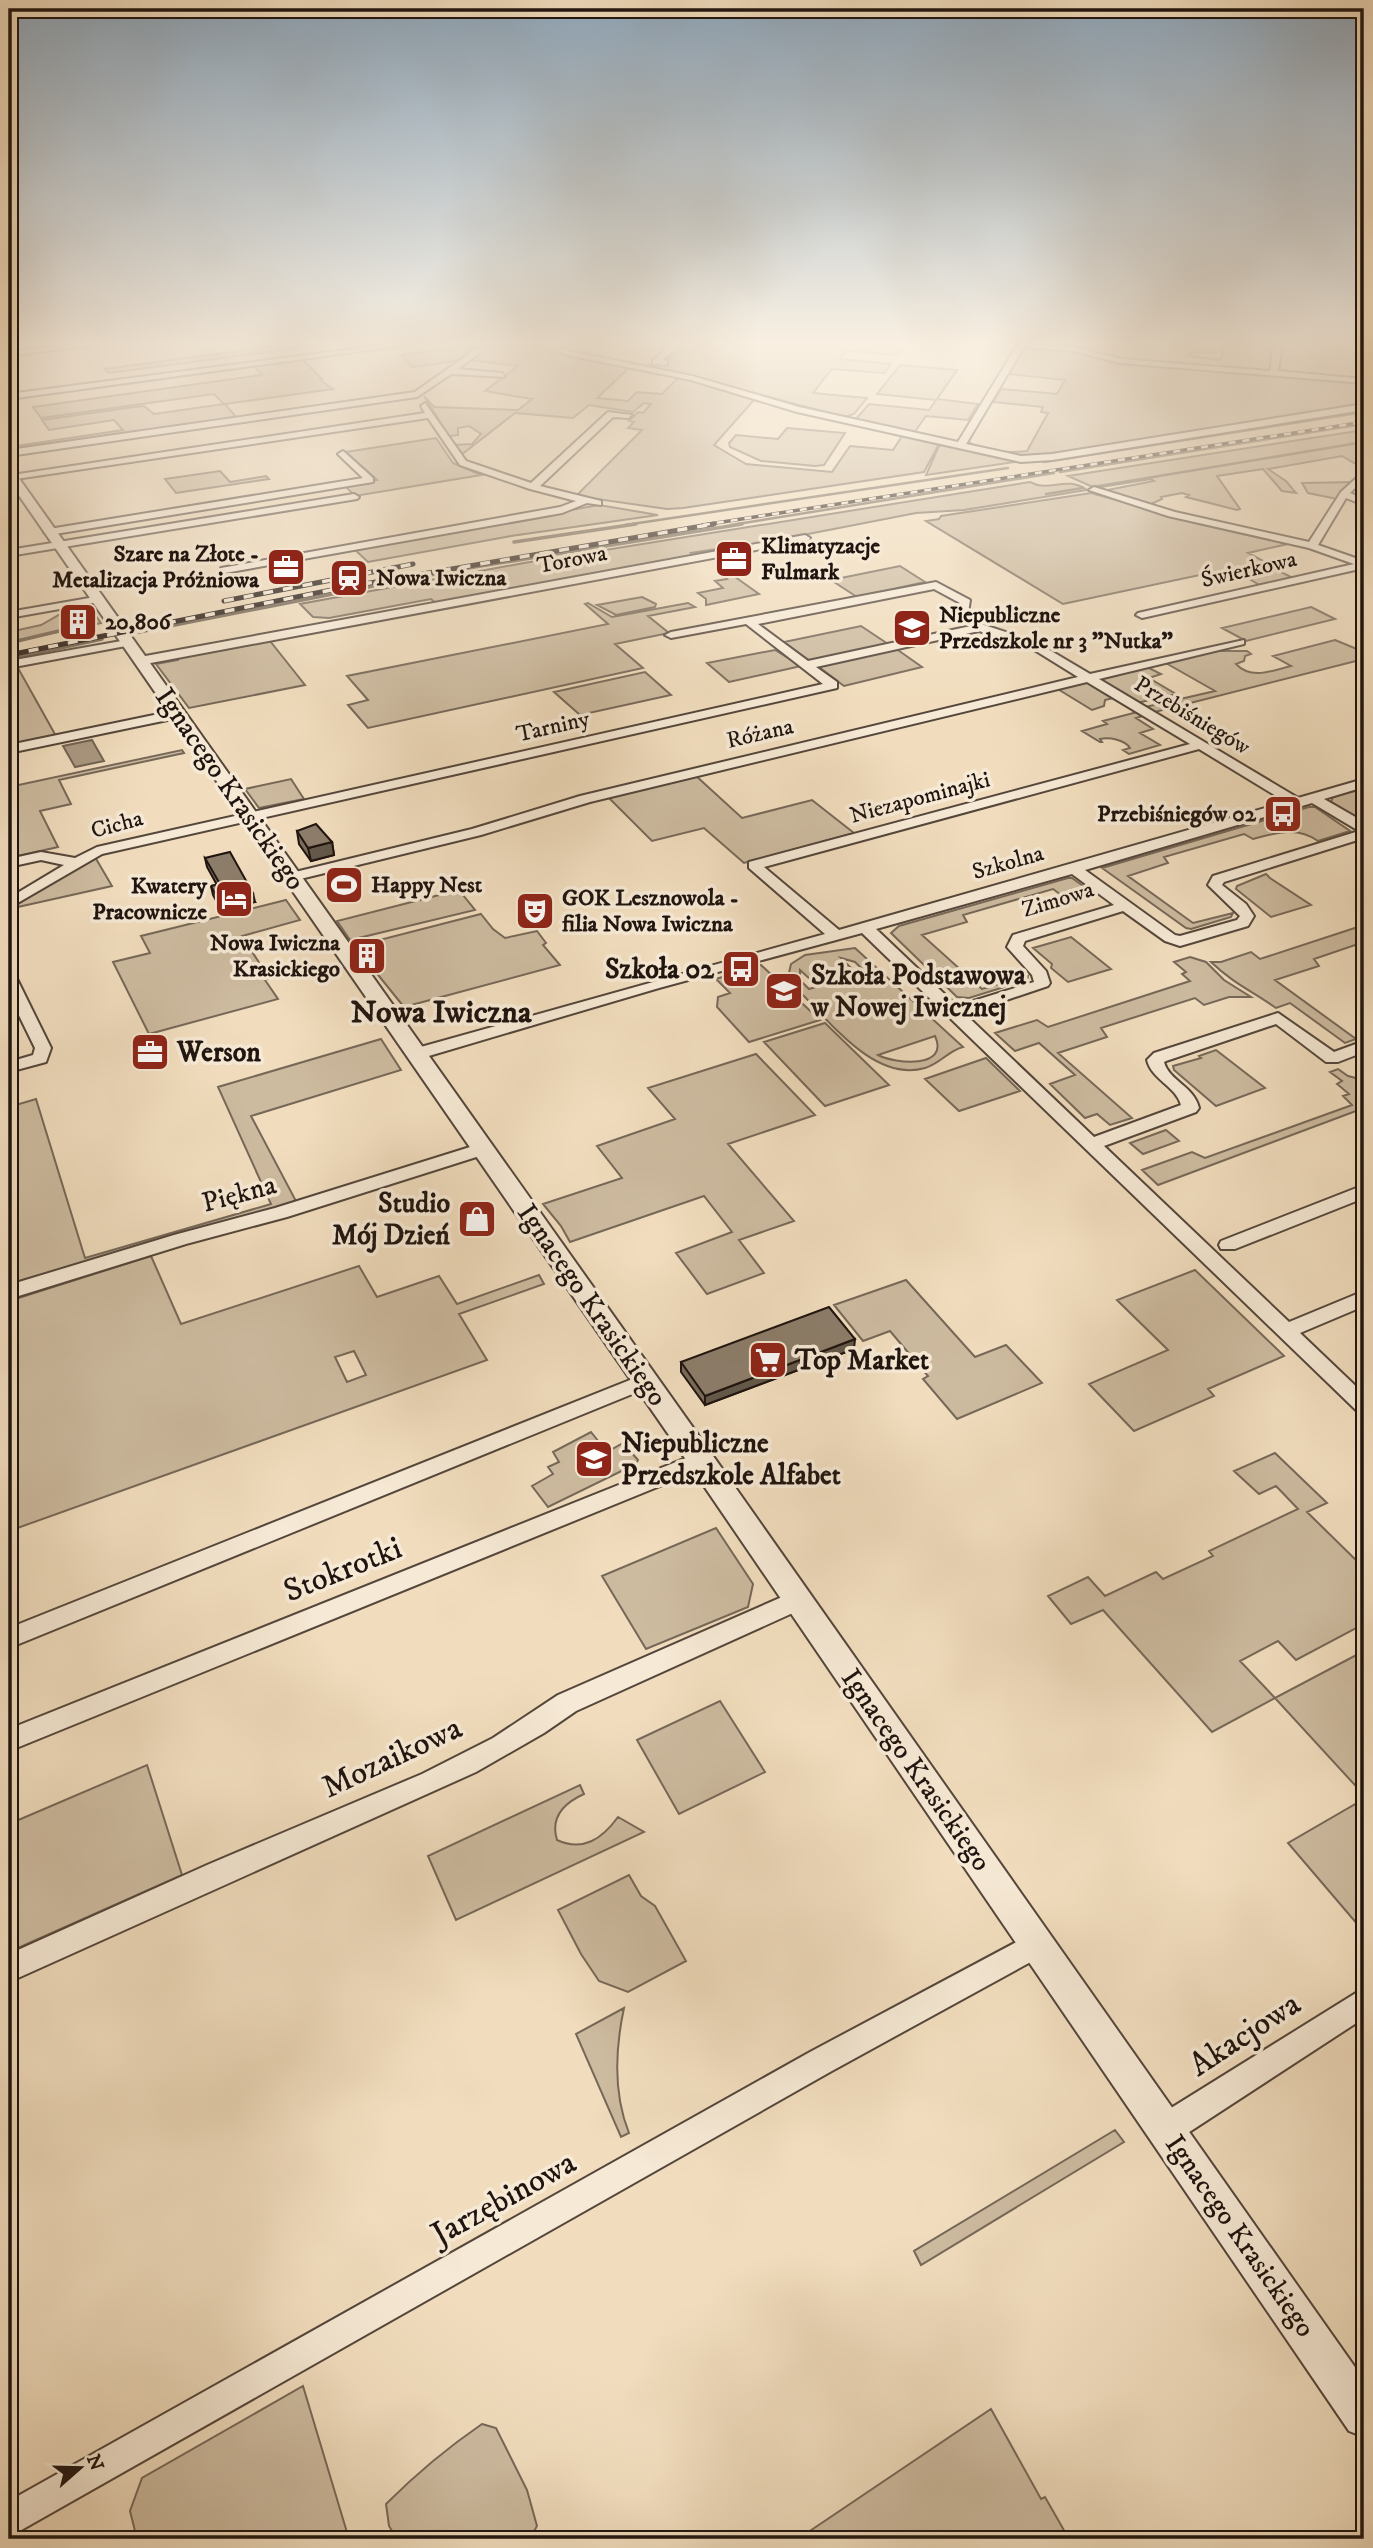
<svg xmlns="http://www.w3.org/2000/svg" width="1373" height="2548" viewBox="0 0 1373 2548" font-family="'IM FELL DW Pica',serif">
<rect width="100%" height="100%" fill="#f1ddbe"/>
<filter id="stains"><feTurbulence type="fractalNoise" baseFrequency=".00286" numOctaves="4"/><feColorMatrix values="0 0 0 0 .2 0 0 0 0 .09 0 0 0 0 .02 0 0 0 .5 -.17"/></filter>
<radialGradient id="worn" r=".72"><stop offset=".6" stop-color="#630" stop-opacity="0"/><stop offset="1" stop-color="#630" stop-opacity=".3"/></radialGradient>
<path fill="#cdbba0" stroke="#766858" stroke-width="2" fill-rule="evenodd" d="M291 344H329L109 373 105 369Z
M480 344 464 351 469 352 456 361 413 367 400 355Z
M495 344H542L547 347 544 349 545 351 630 367 597 398 628 401 637 392 662 394 680 376 754 400 714 445 746 464 832 472 850 446 893 450 902 436 939 444 924 472 683 508 667 509 576 496 642 430 628 428 634 422 629 421 638 412 643 413 651 404 644 403 633 412 589 405 573 418 515 413 461 455 454 445 472 444 481 434 469 426 458 428V435L449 436 424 396 434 407 518 410 532 399 485 391 518 366 470 360Z
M681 344H876L905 347 898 355 846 351 840 359 891 364 884 373 832 369 813 393 867 398 854 414 844 417 695 377 645 367 649 364 665 365 671 359 663 358H671L677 352 673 351Z
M1025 347 1072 351 1070 352 1090 355 1115 364 1364 382V406L1055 454 1021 456 967 444 969 442C981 452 1011 453 1027 451L1048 413 1041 412 1043 407 993 402 1001 389 1057 394 1065 380 1008 374Z
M303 360 322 379 320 380 333 389 225 404 237 418 9 451V447L123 430 114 420 49 430 42 420 135 407 144 406 154 414 224 404 214 394 41 418 33 407 262 375 254 366Z
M900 365 957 370 937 399 978 404 968 420 926 416 914 433 855 420 869 404 929 410 936 400 877 394Z
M787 428 845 433 824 465 815 466 761 461 730 447 729 443 736 435 778 439Z
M1364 430V469L1342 456 1268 469 1286 481 1296 493 1282 491 1263 469 1217 476 1240 509 1237 510 1186 497 1189 495 1182 493 1161 497 1162 499 1149 505 1106 493 1107 490 1154 481 1151 479 1095 488 1068 476Z
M436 438 453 463 481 475 355 496 345 486 377 480 346 452Z
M944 444 1021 461 926 475 939 446Z
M220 471 230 482 266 476 269 479 176 493 165 479Z
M1030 482C1050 493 1066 475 1087 490L964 510 916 513 726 550 723 548 691 553 694 556 438 605 431 599 329 618 313 617 300 604 524 563Z
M1353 482 1337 499 1308 493 1302 483Z
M1091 493 1202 524 1288 544 1248 553 1265 562 1254 565 1263 569 1271 567 1293 578 1261 586 1251 580 1254 575 1251 572 1236 574 1239 579C1229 582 1218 578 1209 573L1063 604 926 521 939 519 941 516Z
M599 505 658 515 511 536 368 562 354 549Z
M900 566 925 582 857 597 831 580Z
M731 574 759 594 706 605V599L698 593 723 588 715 581 727 579 724 576Z
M642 597 656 604 655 607 616 615 597 605Z
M588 603 612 617 688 603 695 607 648 616 669 633 615 644 643 668 368 728 348 705 368 700 347 676 608 624 585 604Z
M1311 607 1335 619 1246 641 1222 628Z
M83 608 91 609 95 615 90 617 96 616 101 623 9 642V632L41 625 64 612Z
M861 626 888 644 810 661 784 642Z
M1335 640 1364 652V659L1155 712 1145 707 1215 691 1164 662 1215 651H1247L1251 654 1245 656 1244 661 1236 664C1251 680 1272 671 1291 666L1273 656Z
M259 641H270L305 685 189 708 156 664 178 660 177 656Z
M895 648 922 667 844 686 816 665Z
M775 650 801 666 729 682 707 663Z
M1147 667 1161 674 1149 678 1176 694 1137 703 1097 680Z
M18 668 56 736 9 746V669Z
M645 672 671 695 580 715 554 692Z
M1085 681 1113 698 1105 700 1104 706 1092 710 1056 688Z
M1137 712 1143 716 1136 718 1153 729 1140 733 1160 745 1129 754 1123 750 1130 748C1125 740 1110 737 1100 739L1102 742H1100L1082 731 1107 724 1103 721Z
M182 750 184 753 59 780 71 804 40 811 58 847 9 858V787Z
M695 775 742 818 812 800 854 833 744 863 704 828 652 841 608 797Z
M291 779 304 799 259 808 245 789Z
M1364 788V803L1359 805 1364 808V822L1331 802 1333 797Z
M1309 807H1315L1350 831 1318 841C1297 826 1276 833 1253 839L1244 834 1164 857 1168 863 1128 876 1193 923 1233 913 1231 917 1191 929 1186 928 1102 868Z
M95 857 112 886 9 909V908Z
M1266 874 1270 878 1311 905 1271 917 1236 889 1237 886Z
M1068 878H1072L1086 888 1061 895 1053 889 963 915 967 922 922 935 982 989 1028 976 1027 980 969 998 957 997 891 933 899 926Z
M459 890 475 910 350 940 337 921Z
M286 900 300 920 242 936 269 978 265 980 278 999 149 1034 113 962 150 953 141 936Z
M481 914 493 929 505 938 537 931 546 943 543 945 560 965 404 1007 366 960 372 958 367 952 361 953 356 946Z
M1364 925V942L1314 959 1319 966 1275 980 1356 1039 1345 1043 1290 1003 1276 1008C1252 991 1234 984 1211 962H1221L1251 952 1260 959Z
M1071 937 1111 969 1068 982 1051 968 1052 964 1033 948Z
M855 948 963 1047C948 1051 941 1063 925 1068 872 1083 827 1017 792 984L788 977 791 964 805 955ZM841 958 855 962 865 972 809 989 800 980V970L812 981 852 969ZM935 1036C950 1069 895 1064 878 1055Z
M1190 957 1206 962 1224 980 1251 997H1229L1204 1005 1195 998 1101 1028 1107 1037 1058 1053 1132 1118 1110 1125 1097 1114 1085 1118 1050 1084 1075 1075 1039 1043 1015 1051 995 1033 1037 1020 1048 1027 1190 981 1182 974 1186 972 1174 962Z
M761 965 820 1020 749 1042 717 1007 718 997 730 993 716 979Z
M825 1023 889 1085 825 1106 764 1042Z
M381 1039 401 1070 251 1116 297 1203 178 1234 9 1287V1107L36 1099 85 1258 271 1204 218 1087Z
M1216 1050 1265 1088 1216 1106 1174 1070 1173 1066 1201 1058 1199 1056Z
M756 1054 815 1115 728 1144 794 1221 739 1240 764 1273 707 1294 676 1253 732 1232 704 1196 570 1242 561 1226 543 1204 622 1178 597 1146 675 1119 648 1088Z
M986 1058 1020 1091 959 1111 925 1079Z
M1338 1069 1348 1076 1364 1080V1108L1158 1185 1142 1170 1192 1152 1205 1158 1352 1105 1343 1096 1349 1094 1337 1084 1342 1081 1330 1072Z
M1166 1130 1179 1141 1143 1154 1130 1143Z
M151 1256 181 1324 359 1266 377 1297 439 1276 457 1304 539 1275 544 1284 459 1314 487 1360 9 1531V1301ZM354 1351 366 1375 347 1382 335 1357Z
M1195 1270 1284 1356 1208 1389 1214 1396 1134 1431 1089 1384 1168 1350 1117 1300Z
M906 1280 975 1357 1006 1345 1042 1383 957 1419 923 1379 928 1376 890 1331 863 1341 834 1305Z
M591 1432 607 1452 623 1443 638 1460 636 1464 548 1507 532 1486 553 1474 548 1467 559 1462 553 1452Z
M1275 1453 1327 1503 1307 1512 1364 1568V1624L1296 1660 1278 1641 1240 1661 1275 1698 1364 1651V1795L1275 1698 1212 1732 1103 1610 1071 1624 1048 1596 1088 1577 1105 1596 1156 1572 1163 1579 1213 1556 1209 1551 1298 1509 1276 1486 1259 1494 1234 1471Z
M716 1528 753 1584 748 1607 646 1649 602 1576Z
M720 1701 765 1772 679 1814 637 1740Z
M147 1765 182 1875 9 1952V1824Z
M580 1785 584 1794C564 1803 550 1817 557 1840 583 1852 602 1839 618 1817L644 1832 456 1920 428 1856Z
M1364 1799V1932L1288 1843Z
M629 1875 641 1896 655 1906 686 1961 628 1992 599 1981 581 1954 558 1910Z
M624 2008C615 2050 613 2093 629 2133L621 2137 576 2034Z
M1115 2130 1124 2142 921 2265 914 2251Z
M303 2386 349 2539H137L130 2511 142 2478Z
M991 2409 1041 2499 1045 2497 1069 2539H798Z
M482 2424 496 2428 527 2490 537 2526 530 2539H397L389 2526 386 2504C416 2474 447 2448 482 2424Z"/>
<path fill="#aa9982" stroke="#726454" stroke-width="2" d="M92 740 104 761 75 767 63 746Z"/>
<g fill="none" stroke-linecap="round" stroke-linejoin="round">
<path stroke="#726454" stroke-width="2.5" d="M1044 462 1364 412
M1060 472 1364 424
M1093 487 1364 442
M1046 494 1083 488
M625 525 1008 468
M731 525 1054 473"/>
<path stroke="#726454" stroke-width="3.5" d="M514 542 636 524
M139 632 450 571 742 524
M9 643 63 630
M9 659 102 639"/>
<g stroke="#54463b" stroke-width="4">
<path id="minor" d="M75 344H99L9 356V352Z
M391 344H413L9 399V394Z
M483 344H492L458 369 502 373 505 377 451 374 417 397 9 456V450L415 392Z
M542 344H553L569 351 692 376 799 407 958 442 1018 344 1073 347 1121 359 1270 371 1274 344H1282L1278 371 1364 379V383L1121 363 1073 351 1024 347 966 444 1021 456 1052 454 1364 404V410L1052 460 1021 462 797 412 691 380 567 355Z
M672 344H681L663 360 667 361V365L653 364V360Z
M1216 344H1224L1220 359 1189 355 1193 353 1214 354Z
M425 403 466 461 531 483 608 412 632 415 628 418 613 417 540 486 601 501V505L587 503 562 513 225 573 221 572V568L560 507 576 501 530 489 460 465 428 418 9 480V476L12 475 425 413 421 406Z
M343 451 373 478V482L49 535 44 532 49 529 363 478 340 456 338 454Z
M1364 471V479L1350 493 1364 499V505L1346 498 1318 545 1364 561V568L1142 618 1136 615 1138 613 1354 564 1309 548 1168 516 1089 490 1094 487 1175 512 1309 542 1341 492Z
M354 494 359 497 357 499 9 556V550Z
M805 535 810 538 809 540 140 665 134 661 140 657Z
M936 582 970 600 968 613 984 625 1036 642 1090 674 1244 640V644L1099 679 1298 798 1364 779V787L1324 799 1364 822V838L1224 882 1222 885 1246 904 1254 916 1248 926 1180 946 1165 941 1123 911 1025 941 1023 946 1046 971 1050 983 1048 986 965 1014 1094 1137 1181 1105C1176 1086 1152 1080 1147 1060L1154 1053 1278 1013 1334 1052 1364 1041V1052L1338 1062H1326L1276 1024 1166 1061 1164 1062C1169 1081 1194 1086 1199 1108L1196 1112 1104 1146 1289 1322 1364 1291V1306L1300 1333 1364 1394V1414L1357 1411 862 933 659 988 422 1058 416 1059 408 1054 410 1050 825 934 749 868V862L1190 744 1087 682 590 802 481 835 292 881 285 877 287 874 472 829 580 796 1078 677 1028 646 979 631 816 667 837 682V688L102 854 9 908V898L64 865 41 860 9 867V859L41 852 75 858 97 847 823 684 746 624 671 638 665 635 671 632ZM934 589 960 603 956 614 971 626 808 661 758 624ZM1199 749 1286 802 839 930 764 867ZM1312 803 1359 831 1213 876 1208 885 1240 916 1237 920 1180 936 1175 935 1085 870ZM1072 874 1114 905 1013 935 1007 947 1032 975 1034 982 957 1006 876 929Z
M95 597 99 598V602L9 618V612Z
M127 640 133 643 131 645 9 668V661Z
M178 710 182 711V717L9 753V745Z
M9 974 17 979 51 1048 46 1062 9 1072V1062L33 1055 35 1048 9 995Z
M483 1143 489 1145 492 1149 489 1153 287 1217 186 1244 9 1299V1285L174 1235 275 1208Z
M1364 1185V1198L1235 1249H1221L1219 1245 1221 1241Z
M645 1374 652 1376 655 1381 652 1386 9 1648V1628Z
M701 1452 709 1454 712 1460 709 1466 9 1751V1729Z
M798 1590 806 1593 810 1600 806 1607 576 1711 544 1733 476 1772 9 1982V1954L207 1865 422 1774 493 1738 558 1695Z
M1037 1931 1047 1935 1051 1944 1047 1953 830 2072 9 2537V2501L810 2052Z
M1364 1988V2018L1177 2140 1166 2144 1155 2140 1151 2129 1155 2118Z"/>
</g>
<g stroke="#54463b" stroke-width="4">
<path id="tertiary" d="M9 344H15L9 349Z
M9 469 13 470 711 1453 1364 2380V2437L1349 2431 691 1467 9 481Z"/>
</g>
<use href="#minor" fill="#f6e9d5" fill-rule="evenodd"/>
<use href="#tertiary" fill="#f6e9d5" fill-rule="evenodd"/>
<g stroke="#1f140f" stroke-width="3.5">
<path id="rail-far1" d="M703 525 1364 422"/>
</g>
<g stroke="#1f140f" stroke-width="5">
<path id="rail" d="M224 601 413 564
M9 655 346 587 714 524"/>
</g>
<use href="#rail-far1" stroke="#f6e9d5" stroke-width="2.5" stroke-dasharray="7" stroke-linecap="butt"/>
<use href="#rail" stroke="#f6e9d5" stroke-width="3.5" stroke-dasharray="10" stroke-linecap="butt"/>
</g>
<path fill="#786c5b" stroke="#1f140f" stroke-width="2" d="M297 831 332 842 334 855 311 861 299 844Z
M205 858 255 902 221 910 213 895 211 886 217 885 207 867Z
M854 1349 705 1405 681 1372V1362Z"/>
<path fill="#62584a" stroke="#1f140f" stroke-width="2" d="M332 842 334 855 311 861 308 848Z
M253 893 255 902 221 910 219 901Z
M855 1339 854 1349 705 1405V1396Z"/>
<path fill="#8c7d6a" stroke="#1f140f" stroke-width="2" d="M316 824 332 842 308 848 297 831Z
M230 852 253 893 219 901 211 886 220 884 205 858Z
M829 1307 855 1339 705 1396 681 1362Z"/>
<linearGradient id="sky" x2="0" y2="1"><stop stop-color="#8fa9bf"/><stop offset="0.49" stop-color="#f9f0e2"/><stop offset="1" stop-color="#f9f0e2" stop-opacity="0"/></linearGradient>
<rect width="1373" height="701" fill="url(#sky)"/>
<defs>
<g id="office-square" transform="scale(2.0125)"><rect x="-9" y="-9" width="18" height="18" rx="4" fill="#8f2418" stroke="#f6e9d5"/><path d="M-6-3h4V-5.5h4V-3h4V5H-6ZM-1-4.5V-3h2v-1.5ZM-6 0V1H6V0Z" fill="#fff"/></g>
<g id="station-square" transform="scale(2.0125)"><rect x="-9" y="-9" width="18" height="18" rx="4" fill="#8f2418" stroke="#f6e9d5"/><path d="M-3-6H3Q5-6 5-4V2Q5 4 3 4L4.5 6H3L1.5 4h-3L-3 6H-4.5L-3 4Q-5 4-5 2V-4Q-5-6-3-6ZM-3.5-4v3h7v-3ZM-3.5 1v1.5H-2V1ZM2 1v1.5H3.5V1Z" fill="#fff"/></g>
<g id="building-square" transform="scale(2.0125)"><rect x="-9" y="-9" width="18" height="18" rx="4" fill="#8f2418" stroke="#f6e9d5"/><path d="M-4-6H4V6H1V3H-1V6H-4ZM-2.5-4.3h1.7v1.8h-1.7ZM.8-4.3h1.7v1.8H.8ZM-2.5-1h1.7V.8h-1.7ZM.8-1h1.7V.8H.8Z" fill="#fff"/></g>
<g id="school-square" transform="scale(2.0125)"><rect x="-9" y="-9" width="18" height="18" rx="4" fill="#8f2418" stroke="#f6e9d5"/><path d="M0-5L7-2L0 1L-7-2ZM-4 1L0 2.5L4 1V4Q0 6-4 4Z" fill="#fff"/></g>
<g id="bus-square" transform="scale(2.0125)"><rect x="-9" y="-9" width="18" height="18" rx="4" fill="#8f2418" stroke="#f6e9d5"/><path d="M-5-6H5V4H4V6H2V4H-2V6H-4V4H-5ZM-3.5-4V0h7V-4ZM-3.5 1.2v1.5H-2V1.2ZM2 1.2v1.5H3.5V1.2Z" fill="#fff"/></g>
<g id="stadium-square" transform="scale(2.0125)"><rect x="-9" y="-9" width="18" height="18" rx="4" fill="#8f2418" stroke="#f6e9d5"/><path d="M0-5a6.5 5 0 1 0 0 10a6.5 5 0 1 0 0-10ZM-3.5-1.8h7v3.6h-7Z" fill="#fff"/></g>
<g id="hotel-square" transform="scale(2.0125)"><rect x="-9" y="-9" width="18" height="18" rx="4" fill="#8f2418" stroke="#f6e9d5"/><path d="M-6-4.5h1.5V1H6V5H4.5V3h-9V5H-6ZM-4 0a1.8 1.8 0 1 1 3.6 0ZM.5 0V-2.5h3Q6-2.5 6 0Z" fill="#fff"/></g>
<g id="theatre-square" transform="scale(2.0125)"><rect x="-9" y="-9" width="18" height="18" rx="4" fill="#8f2418" stroke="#f6e9d5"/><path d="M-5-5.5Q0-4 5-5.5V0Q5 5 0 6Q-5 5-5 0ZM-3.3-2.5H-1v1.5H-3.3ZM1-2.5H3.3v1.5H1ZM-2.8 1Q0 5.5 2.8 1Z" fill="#fff"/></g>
<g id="shop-square" transform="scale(2.0125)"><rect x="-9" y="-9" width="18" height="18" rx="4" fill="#8f2418" stroke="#f6e9d5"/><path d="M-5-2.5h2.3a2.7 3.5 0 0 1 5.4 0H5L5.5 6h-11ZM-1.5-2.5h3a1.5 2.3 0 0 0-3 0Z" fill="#fff"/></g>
<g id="supermarket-square" transform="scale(2.0125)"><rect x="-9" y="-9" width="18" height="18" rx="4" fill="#8f2418" stroke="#f6e9d5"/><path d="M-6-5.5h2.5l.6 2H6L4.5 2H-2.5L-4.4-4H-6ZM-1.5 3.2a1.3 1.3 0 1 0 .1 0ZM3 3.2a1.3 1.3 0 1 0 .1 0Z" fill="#fff"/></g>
</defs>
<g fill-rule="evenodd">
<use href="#office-square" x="734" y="559"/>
<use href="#office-square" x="286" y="567"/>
<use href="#station-square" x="349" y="578"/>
<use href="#building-square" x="78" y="622"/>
<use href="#school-square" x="912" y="628"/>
<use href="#bus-square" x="1283" y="814"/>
<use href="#stadium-square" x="344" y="885"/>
<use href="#hotel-square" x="234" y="899"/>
<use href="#theatre-square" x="535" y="911"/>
<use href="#building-square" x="367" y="956"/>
<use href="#bus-square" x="741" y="969"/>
<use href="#school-square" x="784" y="991"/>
<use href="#office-square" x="150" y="1052"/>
<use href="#shop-square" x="477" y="1219"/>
<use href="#supermarket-square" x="768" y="1360"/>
<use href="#school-square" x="594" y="1459"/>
</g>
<g text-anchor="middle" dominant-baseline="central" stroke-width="7" stroke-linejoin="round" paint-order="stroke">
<g font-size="23" font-weight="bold" fill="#1f140f" stroke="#f6e9d5" text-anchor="start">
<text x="761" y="546">Klimatyzacje<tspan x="761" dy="26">Fulmark</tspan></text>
<text x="259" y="554" text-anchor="end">Szare na Złote -<tspan x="259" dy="26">Metalizacja Próżniowa</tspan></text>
<text x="376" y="578">Nowa Iwiczna</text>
<text x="939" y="615">Niepubliczne<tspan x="939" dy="26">Przedszkole nr 3 "Nutka"</tspan></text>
<text x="105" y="622">20,806</text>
<text x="1256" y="814" text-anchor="end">Przebiśniegów 02</text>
<text x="371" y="885">Happy Nest</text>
<text x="207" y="886" text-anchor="end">Kwatery<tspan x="207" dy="26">Pracownicze</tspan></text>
<text x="562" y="898">GOK Lesznowola -<tspan x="562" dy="26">filia Nowa Iwiczna</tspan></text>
<text x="340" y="943" text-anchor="end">Nowa Iwiczna<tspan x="340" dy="26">Krasickiego</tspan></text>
</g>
<g font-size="23" fill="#1f140f" stroke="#f6e9d5">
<text transform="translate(572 560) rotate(-11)">Torowa</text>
<text transform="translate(1249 570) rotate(-13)">Świerkowa</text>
<text transform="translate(1192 716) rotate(31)">Przebiśniegów</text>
<text transform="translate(553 727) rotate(-13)">Tarniny</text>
<text transform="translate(760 734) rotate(-13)">Różana</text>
<text transform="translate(920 798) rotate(-15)">Niezapominajki</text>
<text transform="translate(117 825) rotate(-15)">Cicha</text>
<text transform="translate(1008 863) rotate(-16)">Szkolna</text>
<text transform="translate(1058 900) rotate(-17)">Zimowa</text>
</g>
<g font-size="28" fill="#1f140f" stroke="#f6e9d5">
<text transform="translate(230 789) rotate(55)">Ignacego Krasickiego</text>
<text transform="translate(239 1194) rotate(-15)">Piękna</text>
<text transform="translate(592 1305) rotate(55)">Ignacego Krasickiego</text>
<text transform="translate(916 1770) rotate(55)">Ignacego Krasickiego</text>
<text transform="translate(1240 2236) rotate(55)">Ignacego Krasickiego</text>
</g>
<g font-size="28" font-weight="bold" fill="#1f140f" stroke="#f6e9d5" text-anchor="start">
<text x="714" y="969" text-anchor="end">Szkoła 02</text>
<text x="811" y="975">Szkoła Podstawowa<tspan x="811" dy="32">w Nowej Iwicznej</tspan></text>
<text x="177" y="1052">Werson</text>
<text x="450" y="1203" text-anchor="end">Studio<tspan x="450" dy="32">Mój Dzień</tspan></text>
<text x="795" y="1360">Top Market</text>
<text x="621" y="1443">Niepubliczne<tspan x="621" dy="32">Przedszkole Alfabet</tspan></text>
</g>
<g font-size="32" font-weight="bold" fill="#1f140f" stroke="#f6e9d5">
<text x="441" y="1013">Nowa Iwiczna</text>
</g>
<g font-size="33" fill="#1f140f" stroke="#f6e9d5">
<text transform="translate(343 1570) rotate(-22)">Stokrotki</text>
<text transform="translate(392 1758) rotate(-25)">Mozaikowa</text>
<text transform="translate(1245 2035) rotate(-33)">Akacjowa</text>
<text transform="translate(504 2199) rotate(-29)">Jarzębinowa</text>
</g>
</g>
<rect width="1373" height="2548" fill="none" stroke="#f1ddbe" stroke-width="35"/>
<rect x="10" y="10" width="1352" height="2527" fill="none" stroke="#1f140f" stroke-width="3.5"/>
<rect x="18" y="18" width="1338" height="2513" fill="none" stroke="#1f140f" stroke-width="2"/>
<g transform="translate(80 2468) rotate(70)" stroke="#f6e9d5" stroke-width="5" paint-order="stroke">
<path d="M0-5L12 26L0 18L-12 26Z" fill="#1f140f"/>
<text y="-10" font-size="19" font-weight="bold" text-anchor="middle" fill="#1f140f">N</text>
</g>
<rect width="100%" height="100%" filter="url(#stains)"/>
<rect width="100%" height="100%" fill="url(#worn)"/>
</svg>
